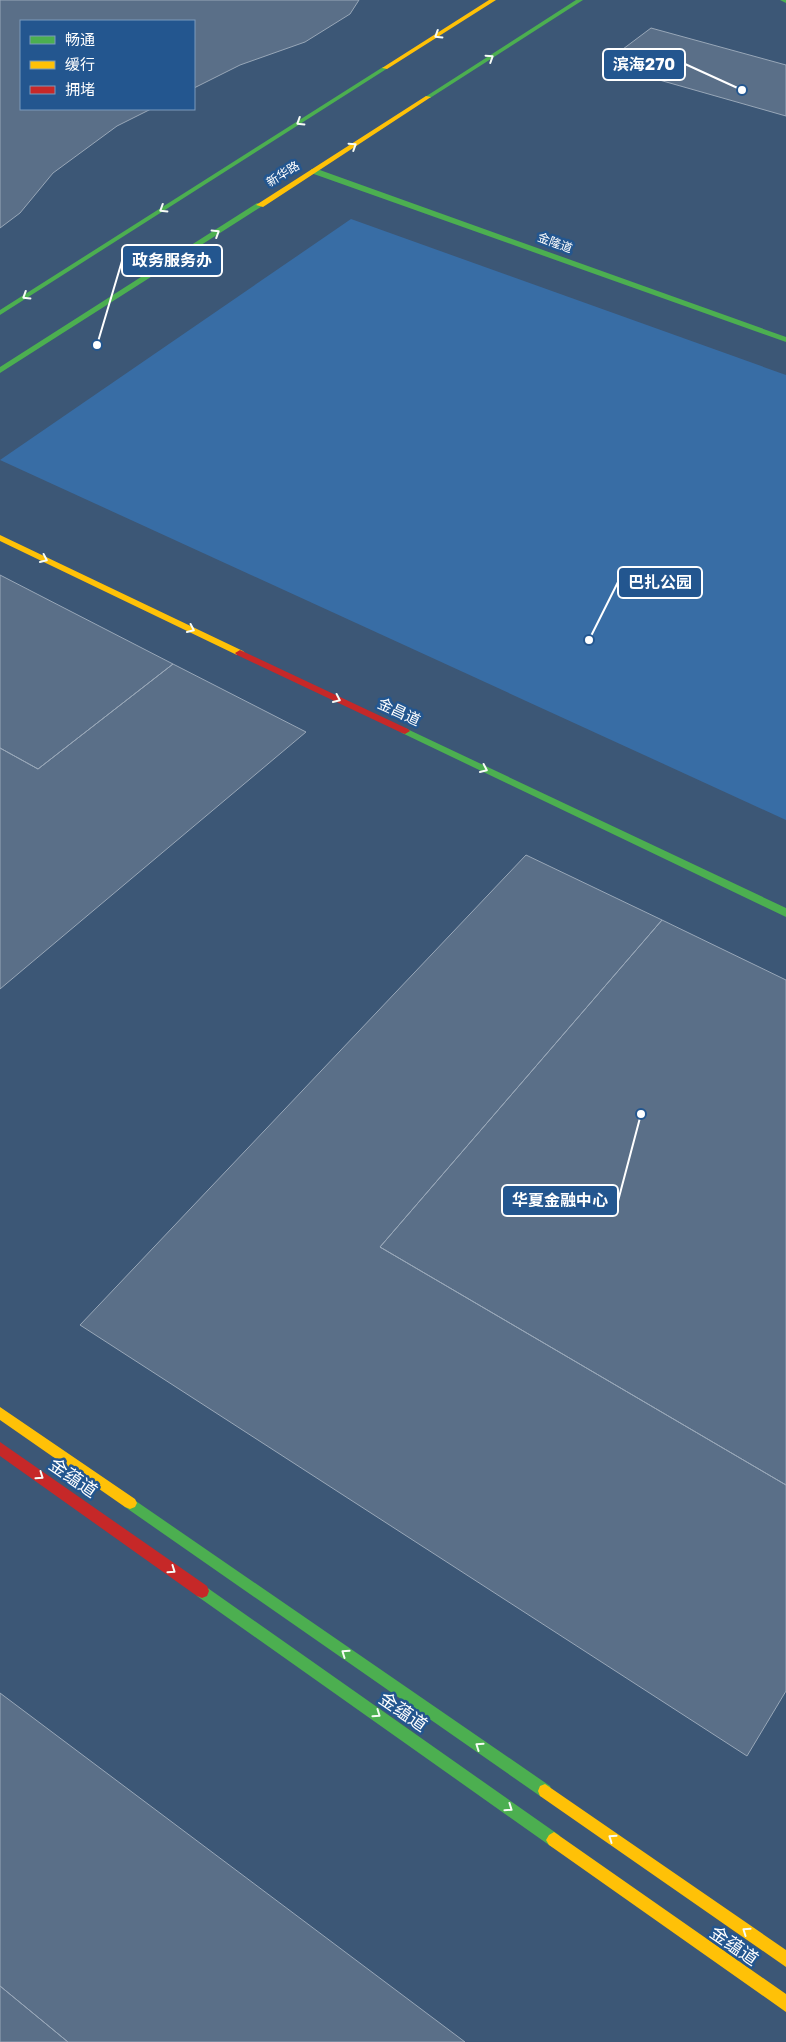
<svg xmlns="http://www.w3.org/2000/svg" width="786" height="2042" viewBox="0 0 786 2042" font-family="Rubik,'Noto Sans SC',sans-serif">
<rect width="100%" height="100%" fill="#3c5776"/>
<path fill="#386da5" d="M351 219 786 375V820L0 460Z"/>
<path fill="#5a6f88" stroke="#98a7b8" d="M0 0H359L350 14 305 42 240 65 194 88V21H21V109H151L117 126 53 173 20 213 0 228Z
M651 28 786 65V116L603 64Z
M0 575 173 664 38 769 0 748Z
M173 664 306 732 0 989V748L38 769Z
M526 855 662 920 380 1247 786 1485V1691L747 1756 80 1325Z
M662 920 786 980V1485L380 1247Z
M0 1693 465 2042H68L0 1986Z
M0 1986 68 2042H0Z"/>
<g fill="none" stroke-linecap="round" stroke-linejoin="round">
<path fill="#4caf50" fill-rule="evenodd" d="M576 0H583L430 98 425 97Z
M780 0H786V3Z
M383 67 388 68 0 315V310Z
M311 169H317L786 337V342L311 173Z
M257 203 264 205 0 373V367Z
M405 728 786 908V917L402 733 400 731 402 729Z
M130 1497 550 1786 552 1791 550 1796 545 1798 540 1796 125 1507 123 1503 125 1499Z
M202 1584 559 1835 562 1840 559 1845 554 1848 549 1845 197 1596 195 1591 197 1586Z"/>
<path fill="#ffc107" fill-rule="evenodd" d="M489 0H496L387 69 382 68Z
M426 96 431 97 263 207 256 205Z
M0 535 243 651 245 653 243 655H237L0 541Z
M0 1407 135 1499 137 1503 135 1507 130 1509 125 1507 0 1420Z
M545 1784 786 1950V1967L540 1796 538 1791 540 1786Z
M554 1832 786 1994V2012L549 1845 546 1840 549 1835Z"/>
<path fill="#c62828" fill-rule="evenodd" d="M240 650 408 729 410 731 405 734 402 733 237 655 235 653Z
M0 1442 207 1586 209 1591 207 1596 202 1598 197 1596 0 1456Z"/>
</g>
<defs><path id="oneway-chevron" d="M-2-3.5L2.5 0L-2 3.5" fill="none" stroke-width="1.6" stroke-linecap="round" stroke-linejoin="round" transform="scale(1.25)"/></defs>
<g stroke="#f6fbf6">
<use href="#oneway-chevron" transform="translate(438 35) rotate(148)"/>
<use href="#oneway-chevron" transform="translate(490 58) rotate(-33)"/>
<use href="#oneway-chevron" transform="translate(300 122) rotate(148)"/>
<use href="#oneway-chevron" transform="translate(353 146) rotate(-33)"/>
<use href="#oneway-chevron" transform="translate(163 209) rotate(148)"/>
<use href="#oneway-chevron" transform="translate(216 233) rotate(-32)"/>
<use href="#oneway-chevron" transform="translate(26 296) rotate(148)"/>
<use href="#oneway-chevron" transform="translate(44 559) rotate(25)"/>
<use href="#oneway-chevron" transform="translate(191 629) rotate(25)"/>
<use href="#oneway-chevron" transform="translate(337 699) rotate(25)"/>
<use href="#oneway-chevron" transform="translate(484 769) rotate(25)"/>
<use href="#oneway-chevron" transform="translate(40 1476) rotate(35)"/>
<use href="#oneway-chevron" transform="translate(172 1570) rotate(35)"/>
<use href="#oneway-chevron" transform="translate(345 1653) rotate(-145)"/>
<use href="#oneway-chevron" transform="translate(377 1714) rotate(35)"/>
<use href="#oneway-chevron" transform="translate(479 1746) rotate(-145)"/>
<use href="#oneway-chevron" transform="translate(509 1808) rotate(35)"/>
<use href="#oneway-chevron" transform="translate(612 1838) rotate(-145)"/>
<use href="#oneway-chevron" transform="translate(746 1931) rotate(-145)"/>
</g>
<g text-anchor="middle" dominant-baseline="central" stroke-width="5" stroke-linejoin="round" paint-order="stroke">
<g font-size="12" fill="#fff" stroke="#23568f">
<text transform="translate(283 174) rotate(-32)">新华路</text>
<text transform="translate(555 243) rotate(20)">金隆道</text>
</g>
<g font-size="15" fill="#fff" stroke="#23568f">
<text transform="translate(399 712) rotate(25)">金昌道</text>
</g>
<g font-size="18" fill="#fff" stroke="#23568f">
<text transform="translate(73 1478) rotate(35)">金蕴道</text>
<text transform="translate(403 1712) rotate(35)">金蕴道</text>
<text transform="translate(734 1946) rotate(35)">金蕴道</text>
</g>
</g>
<path fill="none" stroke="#fff" stroke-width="2" d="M742 90L685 64M97 345L122 261M589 640L618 582M641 1114L618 1201"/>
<g fill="#fff" stroke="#23568f" stroke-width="2">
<circle cx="742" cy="90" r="5"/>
<circle cx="97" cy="345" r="5"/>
<circle cx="589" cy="640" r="5"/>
<circle cx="641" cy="1114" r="5"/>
</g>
<g fill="#23568f" stroke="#fff" stroke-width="2">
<rect x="603" y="49" width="82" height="31" rx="5"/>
<rect x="122" y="245" width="100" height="31" rx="5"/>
<rect x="618" y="567" width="84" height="31" rx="5"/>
<rect x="502" y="1185" width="116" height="31" rx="5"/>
</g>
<g font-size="16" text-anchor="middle" font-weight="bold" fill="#fff">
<text x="644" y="70">滨海270</text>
<text x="172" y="266">政务服务办</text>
<text x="660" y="588">巴扎公园</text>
<text x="560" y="1206">华夏金融中心</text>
</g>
<rect x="20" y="20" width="175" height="90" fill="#23568f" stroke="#7b9abc"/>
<rect x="30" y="36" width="25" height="8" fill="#4caf50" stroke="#7b9abc"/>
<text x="65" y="45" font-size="15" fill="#ffffff">畅通</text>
<rect x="30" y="61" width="25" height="8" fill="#ffc107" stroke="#7b9abc"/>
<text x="65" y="70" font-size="15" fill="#ffffff">缓行</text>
<rect x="30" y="86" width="25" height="8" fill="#c62828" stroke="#7b9abc"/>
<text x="65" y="95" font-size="15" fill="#ffffff">拥堵</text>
</svg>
